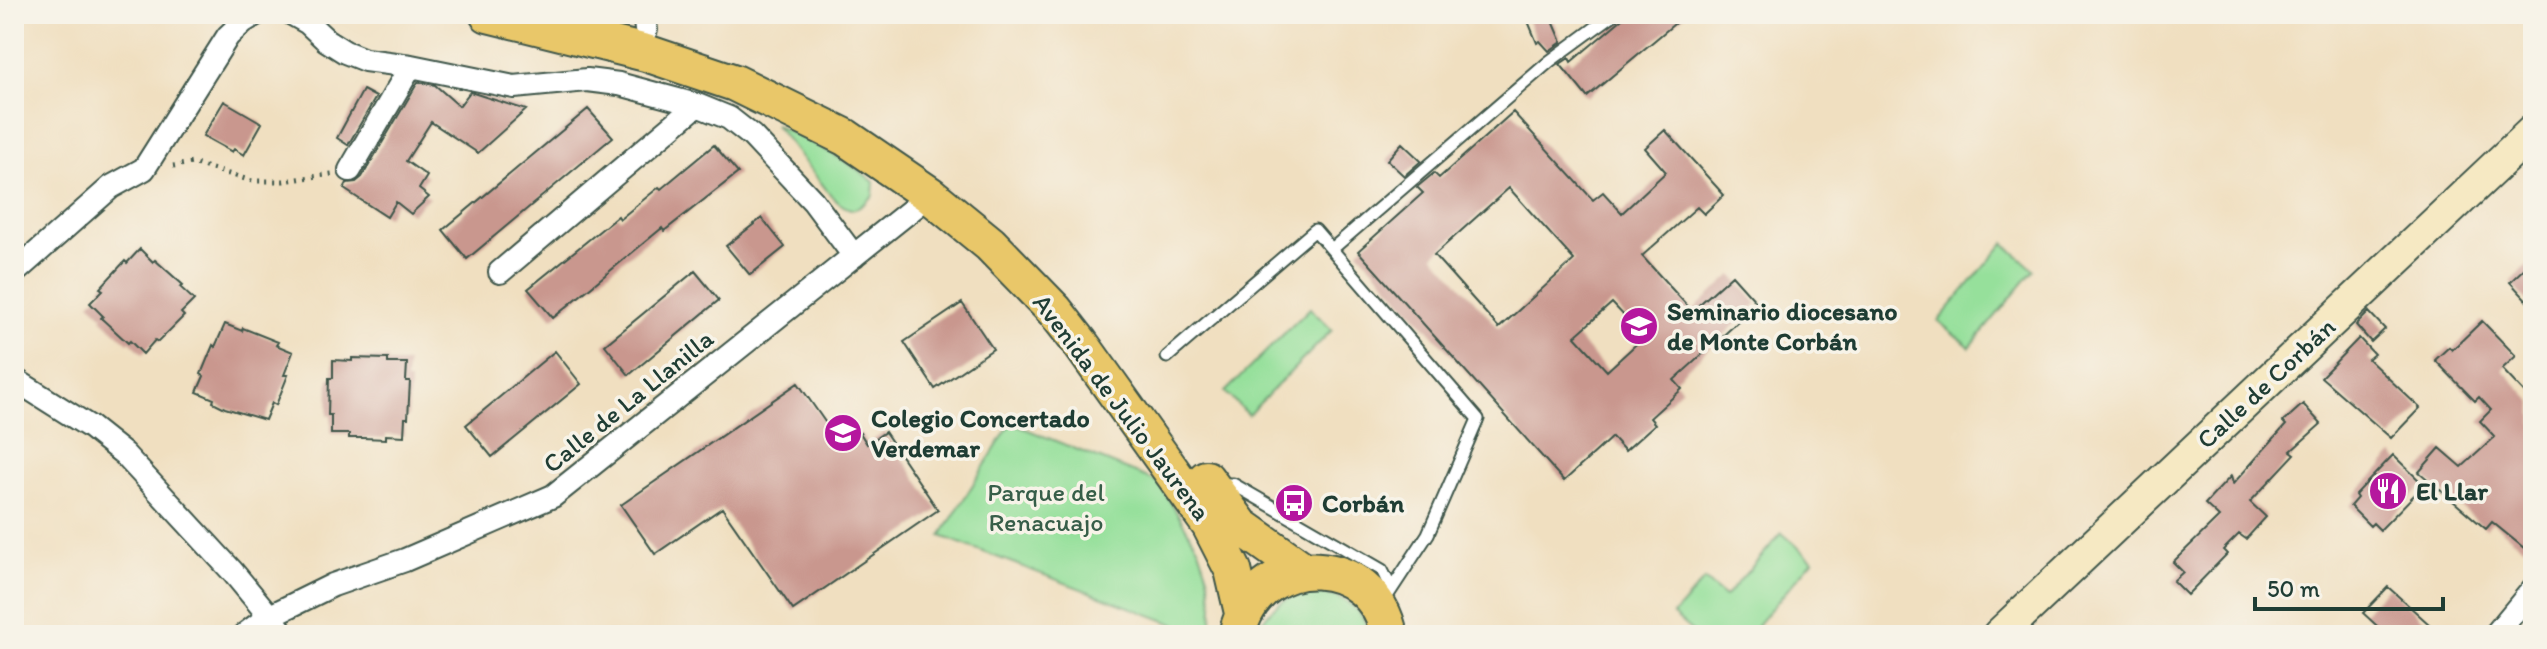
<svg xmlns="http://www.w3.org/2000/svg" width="2547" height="649" viewBox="0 0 2547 649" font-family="Itim,sans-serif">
<rect width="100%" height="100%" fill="#f7f3e8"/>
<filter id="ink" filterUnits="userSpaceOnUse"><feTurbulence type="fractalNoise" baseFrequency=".0125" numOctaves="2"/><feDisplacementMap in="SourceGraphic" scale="16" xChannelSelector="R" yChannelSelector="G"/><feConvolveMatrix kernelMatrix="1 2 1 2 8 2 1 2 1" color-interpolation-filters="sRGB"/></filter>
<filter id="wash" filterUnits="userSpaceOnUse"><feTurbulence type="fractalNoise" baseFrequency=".006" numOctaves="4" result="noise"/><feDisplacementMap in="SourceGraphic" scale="32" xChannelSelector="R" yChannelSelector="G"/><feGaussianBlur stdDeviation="1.8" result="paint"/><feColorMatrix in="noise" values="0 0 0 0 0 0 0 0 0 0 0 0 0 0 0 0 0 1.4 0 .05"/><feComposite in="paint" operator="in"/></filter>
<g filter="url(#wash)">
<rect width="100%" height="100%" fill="#f0dfc0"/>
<path fill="#96e09b" stroke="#5a8e68" stroke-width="2" d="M775 125C809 142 845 157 874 182L873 195C857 211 853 215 834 199Z
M2004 243 2034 270 1970 347 1938 321Z
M1310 308 1332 330 1248 415 1225 392Z
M1011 423 1158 482 1199 549 1208 576 1213 606 1211 635H1203L941 536Z
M1782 533 1813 560 1757 625 1759 628 1752 635H1693L1694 633 1673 615 1704 580 1725 597Z
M1303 592C1337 593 1359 601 1371 635H1255C1267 610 1278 601 1303 592Z"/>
<g id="blocks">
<path fill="#c9978e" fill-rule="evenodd" d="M1525 14H1550L1562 42 1549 51 1540 41 1537 43Z
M1628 14H1686L1587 97 1560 64 1569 58 1571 62Z
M418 82 435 85 459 106 470 92 526 110 478 153 431 122 406 161 427 176 419 189 429 197 411 214 396 202 387 217 344 189 347 183 356 182 362 177Z
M363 90 376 97 348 145 337 138Z
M224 101 262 123 244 155 234 149 232 152 203 136Z
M588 109 613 137 467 259 443 230Z
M1513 112 1593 200 1603 192 1622 213 1666 172 1645 148 1665 130 1724 195 1704 214 1697 207 1642 256 1692 311 1732 275 1758 304 1674 380 1682 389 1650 418 1655 424 1625 451 1612 437 1564 481 1358 251 1423 193 1417 187 1434 173 1439 178ZM1509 188 1574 260 1499 328 1434 255ZM1612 303 1644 337 1607 371 1575 336Z
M1402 143 1421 161 1404 176 1387 160Z
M714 145 738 173 664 231 662 228 553 318 528 289 618 216 620 219 659 187 661 189Z
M762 218 785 247 750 275 726 246Z
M140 249 153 262 155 260 183 285 180 287 194 300 181 313 184 316 158 342 155 340 143 354 130 341 128 343 101 318 103 316 90 303 103 290 100 288 125 261 127 263Z
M2533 260V307L2510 282Z
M695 271 719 300 629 375 605 345Z
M962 303 993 349 935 389 904 342Z
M2369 312 2385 329 2371 342 2356 325Z
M2482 321 2516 356 2502 369 2533 402V538L2524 548 2492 522 2486 529 2419 472 2440 448 2462 467 2495 437 2480 421 2491 410 2479 397 2475 401 2435 360 2449 347 2452 350Z
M225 324 242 331 243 328 278 342 276 345 293 352 284 375H288L276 405 272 403 265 420 225 408 213 402 214 399 197 392 204 376 201 374 213 345 215 347Z
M2359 338 2374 354 2368 359 2420 408 2391 438 2321 377Z
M555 351 581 384 492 457 466 425Z
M352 358 388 359V363H407L406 381H410L408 418H405L404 436 386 435V439L363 438H349V434H331V415H328L329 378H333V360L352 361Z
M798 383 841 445 860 433 867 444 885 432 938 510 793 610 722 508 655 554 621 505Z
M2303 404 2321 424 2291 451 2295 454 2250 502 2266 517 2246 539 2239 534 2223 550 2227 554 2187 595 2173 581 2183 572 2173 562 2219 517 2205 504 2231 476 2233 484 2286 425 2283 422Z
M2393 455 2424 485 2380 530 2373 523 2370 526 2350 506 2357 498 2355 495Z
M2388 587 2419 615 2441 635H2387L2363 613Z"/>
</g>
</g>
<g filter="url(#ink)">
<use href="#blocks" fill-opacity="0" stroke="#3e5549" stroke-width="2"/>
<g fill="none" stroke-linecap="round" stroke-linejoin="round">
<g stroke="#3e5549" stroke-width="15">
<path id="service" d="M1332 249 1550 61 1614 14
M1167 357 1315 230 1478 419 1428 534 1382 604
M1218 484H1233L1382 570 1391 588"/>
</g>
<g stroke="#3e5549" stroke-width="26">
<path id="minor" d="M292 14 308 23 326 40 345 52 365 60 411 66 514 87 587 80 619 84 697 105 729 118 752 136 813 201 854 256
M644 14 646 30
M350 170 411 66
M500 272 697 105
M14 273 111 187 144 169 228 36 243 22 256 14
M14 379 90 427 124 454 232 571 285 635
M244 635 268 617 333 585 405 560 553 496 930 195
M2495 635 2533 589"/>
</g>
<g stroke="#3e5549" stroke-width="36">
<path id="secondary" d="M1999 635 2533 131"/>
</g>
<g stroke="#3e5549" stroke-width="40">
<path id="primary" d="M488 14 646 53 735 83 845 137 930 195 990 244 1055 311 1080 343 1210 525 1233 570 1243 613
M1206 479 1241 526 1303 570
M1239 627C1264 548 1373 553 1389 635"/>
</g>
<path stroke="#3e5549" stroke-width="5" stroke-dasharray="2 6" stroke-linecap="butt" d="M173 166 192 163 252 181H284L332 174"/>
<use href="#service" stroke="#fff" stroke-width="11"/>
<use href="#minor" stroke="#fff" stroke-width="22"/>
<use href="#secondary" stroke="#f6e9c3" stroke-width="32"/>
<use href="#primary" stroke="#e9c769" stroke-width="36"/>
</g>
</g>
<defs>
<g id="university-disc" transform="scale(2)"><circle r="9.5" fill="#b5179e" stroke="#f7f3e8"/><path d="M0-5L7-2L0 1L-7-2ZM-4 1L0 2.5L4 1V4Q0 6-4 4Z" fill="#fff"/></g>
<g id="school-disc" transform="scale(2)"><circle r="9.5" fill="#b5179e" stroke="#f7f3e8"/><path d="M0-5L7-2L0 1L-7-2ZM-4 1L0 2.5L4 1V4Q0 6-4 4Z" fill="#fff"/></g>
<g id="restaurant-disc" transform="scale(2)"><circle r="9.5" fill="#b5179e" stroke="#f7f3e8"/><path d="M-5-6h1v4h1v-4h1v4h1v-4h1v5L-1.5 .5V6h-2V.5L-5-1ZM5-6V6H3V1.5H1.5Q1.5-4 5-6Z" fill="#fff"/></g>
<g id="bus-disc" transform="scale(2)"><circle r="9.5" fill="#b5179e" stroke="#f7f3e8"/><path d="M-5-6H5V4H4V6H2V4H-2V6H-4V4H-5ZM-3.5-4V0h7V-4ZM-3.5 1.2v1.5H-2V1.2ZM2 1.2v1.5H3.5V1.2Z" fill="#fff"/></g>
</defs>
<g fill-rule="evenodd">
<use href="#university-disc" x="1639" y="326"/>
<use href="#school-disc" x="843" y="433"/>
<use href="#restaurant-disc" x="2388" y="491"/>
<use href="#bus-disc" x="1294" y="503"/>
</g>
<g text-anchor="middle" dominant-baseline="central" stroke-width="7" stroke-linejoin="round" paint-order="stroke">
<g font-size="26" font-weight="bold" fill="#1f3d34" stroke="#f7f3e8" text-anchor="start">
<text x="1667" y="311">Seminario diocesano<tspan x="1667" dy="30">de Monte Corbán</tspan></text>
<text x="871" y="418">Colegio Concertado<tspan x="871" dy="30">Verdemar</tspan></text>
<text x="2416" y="491">El Llar</text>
<text x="1322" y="503">Corbán</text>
</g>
<g font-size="26" fill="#1f3d34" stroke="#f7f3e8">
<text transform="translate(2266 383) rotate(-43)">Calle de Corbán</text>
<text transform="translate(628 401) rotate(-39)">Calle de La Llanilla</text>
<text transform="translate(1122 407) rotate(53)">Avenida de Julio Jaurena</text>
</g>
<g font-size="26" fill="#375e49" stroke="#f7f3e8">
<text x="1046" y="492">Parque del<tspan x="1046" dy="30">Renacuajo</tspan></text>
</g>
</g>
<rect width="2547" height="649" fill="none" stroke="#f7f3e8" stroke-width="48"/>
<path d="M2255 597v12h188v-12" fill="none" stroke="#1f3d34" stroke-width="4"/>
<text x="2267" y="597" font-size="24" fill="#1f3d34" stroke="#f7f3e8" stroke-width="6" paint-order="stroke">50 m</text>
</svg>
